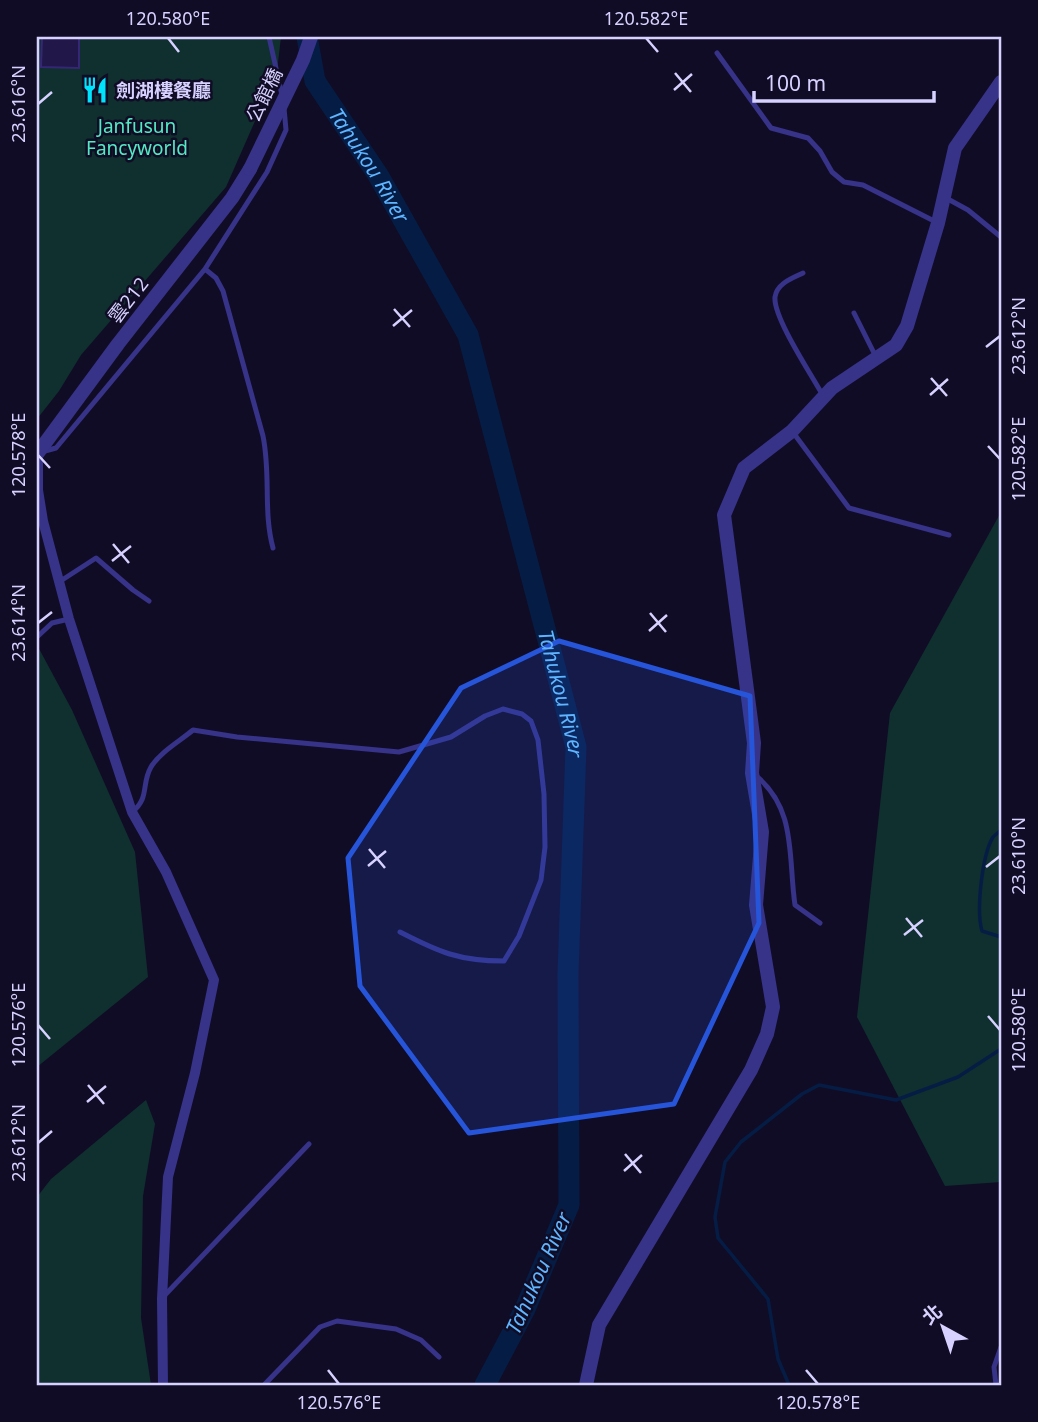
<svg xmlns="http://www.w3.org/2000/svg" width="1038" height="1422" viewBox="0 0 1038 1422" font-family="'Noto Sans','Noto Sans TC',sans-serif">
<rect width="100%" height="100%" fill="#110c25"/>
<path fill="#0f302f" d="M37 37H281L277 71 226 187 81 355 59 391 37 419Z
M1001 512V1182L945 1186 857 1017 890 713Z
M37 645 72 710 135 852 148 977 37 1067Z
M146 1100 155 1124 143 1196 141 1318 151 1385H37V1197L51 1179Z"/>
<g fill="none" stroke-linecap="round" stroke-linejoin="round">
<path stroke="#051d45" stroke-width="3.5" d="M1001 830C1001 830 993 837 993 837 982 855 976 911 982 931L1001 937
M789 1385 778 1359 768 1299 718 1238 715 1217 725 1162 741 1142 802 1094 819 1085 896 1100 958 1077 1001 1049"/>
<path stroke="#051d45" stroke-width="21" id="s1" d="M307 37 315 81 378 175 468 335 576 747 568 974 569 1205 525 1309 485 1385"/>
</g>
<path fill="#211748" stroke="#362776" stroke-width="2" d="M42 37H79V68L41 67Z"/>
<g fill="none" stroke-linecap="round" stroke-linejoin="round">
<path stroke="#363389" stroke-width="5" d="M269 37 282 95
M717 53 771 128 808 138 820 151 832 172 844 182 863 185 938 223
M946 198 968 210 1001 237
M205 269 216 278 223 291 263 436C271 475 263 511 273 548
M803 273C793 278 777 283 775 297 773 317 811 374 822 394
M854 313 876 357
M792 431 849 508 949 535
M45 451 56 448 205 269 267 172 286 130 284 108
M59 582 96 558 133 590 149 601
M37 637 52 623 69 619
M755 775C797 808 788 858 795 905L820 923
M132 812C150 798 141 784 151 767 160 752 180 741 193 730L237 737 399 752 451 737 485 716 503 709 522 714 531 721 538 740 544 794 545 847 541 880 519 936 504 961C459 961 439 952 400 932
M164 1296 309 1144
M264 1385 320 1327 337 1321 396 1329 421 1340 439 1357
M996 1385 994 1367 1001 1347"/>
<path stroke="#363389" stroke-width="10" d="M38 453V490L43 521 69 619 132 812 166 872 214 980 195 1073 168 1177 162 1299 163 1385"/>
<path stroke="#363389" stroke-width="14" d="M37 454 118 344 232 198 250 169
M586 1385 599 1325 751 1070 767 1034 773 1007 756 905 762 832 752 773 754 743 724 515 744 468 792 431 832 388 896 345 907 326 938 223 955 148 1001 82"/>
<path stroke="#363389" stroke-width="14" d="M250 169 303 60 311 37"/>
</g>
<path fill="#2655da" fill-opacity="0.2" stroke="#2655da" stroke-width="5" stroke-linejoin="round" d="M559 641 750 696 759 923 674 1104 469 1133 360 986 348 858 461 688Z"/>
<path fill="none" stroke="#d6d1ff" stroke-width="2.5" d="M168 38 179 52M646 38 658 52M675 73 691 92M674 90 692 74M38 104 52 92M394 309 410 327M393 326 412 310M986 347 1000 336M931 378 947 396M930 395 948 379M988 446 1000 459M38 455 50 468M113 544 129 563M112 561 131 546M650 613 666 632M38 623 52 612M649 631 667 615M369 849 385 868M368 866 386 851M986 867 1000 856M906 918 922 937M904 935 923 920M988 1016 1000 1030M38 1025 50 1039M88 1085 104 1104M87 1102 106 1086M38 1143 52 1131M625 1154 641 1173M624 1171 642 1155M328 1370 339 1384M806 1370 818 1384"/>
<defs>
<g id="restaurant-bare" transform="scale(2.1)"><path d="M-5-6h1v4h1v-4h1v4h1v-4h1v5L-1.5 .5V6h-2V.5L-5-1ZM5-6V6H3V1.5H1.5Q1.5-4 5-6Z" fill="#00e3fc" stroke="#110c25" stroke-width="2.5" paint-order="stroke"/></g>
</defs>
<g fill-rule="evenodd">
<use href="#restaurant-bare" x="95" y="90"/>
</g>
<g text-anchor="middle" dominant-baseline="central" stroke-width="5" stroke-linejoin="round" paint-order="stroke">
<g font-size="19" font-weight="bold" fill="#d6d1ff" stroke="#110c25" text-anchor="start">
<text x="116" y="90">劍湖樓餐廳</text>
</g>
<g font-size="19" fill="#d6d1ff" stroke="#110c25">
<text transform="translate(264 95) rotate(-64)">公館橋</text>
<text transform="translate(128 300) rotate(-52)">雲212</text>
</g>
<g font-size="19" fill="#52eac4" stroke="#110c25">
<text x="137" y="126">Janfusun<tspan x="137" dy="22">Fancyworld</tspan></text>
</g>
<g font-size="21" font-style="italic" fill="#5fb5ff" stroke="#110c25">
<text stroke="none"><textPath href="#s1" startOffset="145">Tahukou River</textPath></text>
<text stroke="none"><textPath href="#s1" startOffset="712">Tahukou River</textPath></text>
<text transform="translate(538 1273) rotate(-66)">Tahukou River</text>
</g>
</g>
<rect width="1038" height="1422" fill="none" stroke="#110c25" stroke-width="77"/>
<g transform="translate(943 1327) rotate(320)" stroke="#110c25" stroke-width="5" paint-order="stroke">
<path d="M0-5L12 26L0 18L-12 26Z" fill="#d6d1ff"/>
<text y="-10" font-size="19" font-weight="bold" text-anchor="middle" fill="#d6d1ff">北</text>
</g>
<path d="M754 91v10h180v-10" fill="none" stroke="#d6d1ff" stroke-width="3.5"/>
<text x="765" y="91" font-size="21" fill="#d6d1ff" stroke="#110c25" stroke-width="5" paint-order="stroke">100 m</text>
<rect x="38" y="38" width="962" height="1346" fill="none" stroke="#d6d1ff" stroke-width="2.5"/>
<g font-size="18" text-anchor="middle" fill="#d6d1ff">
<text x="168" y="25">120.580°E</text>
<text x="646" y="25">120.582°E</text>
<text transform="translate(19 104) rotate(-90)" y="6">23.616°N</text>
<text transform="translate(1019 336) rotate(-90)" y="6">23.612°N</text>
<text transform="translate(19 455) rotate(-90)" y="6">120.578°E</text>
<text transform="translate(1019 459) rotate(-90)" y="6">120.582°E</text>
<text transform="translate(19 623) rotate(-90)" y="6">23.614°N</text>
<text transform="translate(1019 856) rotate(-90)" y="6">23.610°N</text>
<text transform="translate(19 1025) rotate(-90)" y="6">120.576°E</text>
<text transform="translate(1019 1030) rotate(-90)" y="6">120.580°E</text>
<text transform="translate(19 1143) rotate(-90)" y="6">23.612°N</text>
<text x="339" y="1409">120.576°E</text>
<text x="818" y="1409">120.578°E</text>
</g>
</svg>
